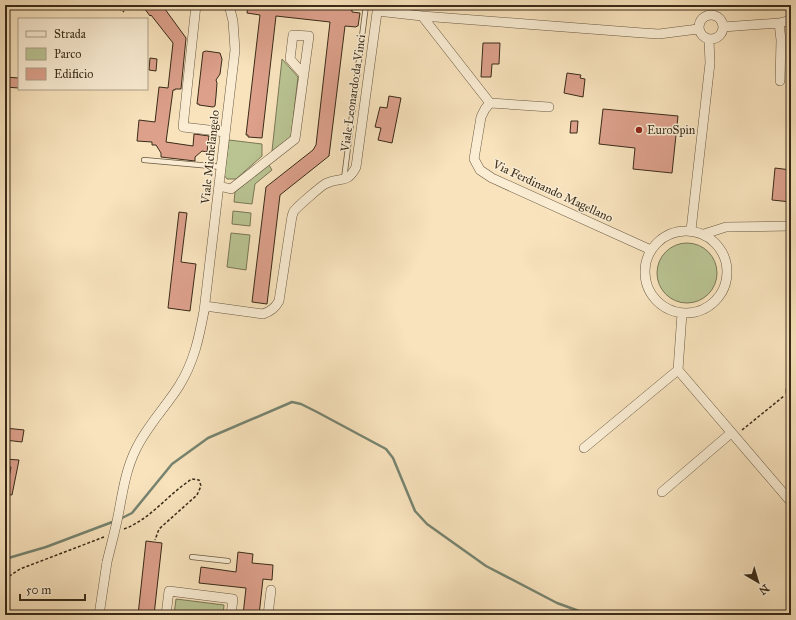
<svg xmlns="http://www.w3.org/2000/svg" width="796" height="620" viewBox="0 0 796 620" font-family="'IM FELL Great Primer',serif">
<rect width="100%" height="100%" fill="#f8e3bd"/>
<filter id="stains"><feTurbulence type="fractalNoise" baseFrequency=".005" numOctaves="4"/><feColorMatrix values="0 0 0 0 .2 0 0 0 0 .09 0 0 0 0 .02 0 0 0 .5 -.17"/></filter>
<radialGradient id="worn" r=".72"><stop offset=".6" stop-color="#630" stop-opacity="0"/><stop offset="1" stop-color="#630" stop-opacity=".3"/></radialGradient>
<path fill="#bac493" stroke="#7a7856" d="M282 59 298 77 291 137 272 151Z
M229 140 262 144V156L236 179H227L224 175Z
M269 165 272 170 255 184 252 204 234 202 235 192Z
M233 211 251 213 250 226 232 224Z
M231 233 250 235 246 270 227 267Z
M657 273a30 30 0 1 1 60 0a30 30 0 1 1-60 0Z
M176 599 224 605 223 615H174Z"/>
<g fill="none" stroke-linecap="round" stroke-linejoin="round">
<path stroke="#768470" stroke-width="2.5" d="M120 519 132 513 172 464 208 438 292 402 301 404 317 412 386 449 393 458 415 511 427 524 486 566 557 603 590 615
M5 559 46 547 115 521"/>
</g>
<path fill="#dca08b" stroke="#392b18" d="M142 5H162L186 38 181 89H175V90H173L166 142 193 146 194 134 209 136 207 152 202 151 195 157V161L161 157V153L156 145H152V142L137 141 139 120 155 122 159 87 168 88 173 43 151 15 150 16Z
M248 5H304L326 7V5H347V9L352 10V12L360 13 358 26H357L356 27 345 26 329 156 280 195 267 304 252 302 266 187 313 150 316 145 330 22 276 16 262 138 248 137V135H246L260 15 247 13Z
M483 43H500L499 64H492L491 77H481Z
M206 51 220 53 222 59 220 74 216 80 217 83 216 96 215 106 213 107 199 105V104H197L203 52Z
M150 58 157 59 156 71 149 70Z
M567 73 581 75 580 78 585 79 583 97 564 93Z
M5 77 19 78V88L5 87Z
M389 96 401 98 392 143 378 140 381 128 375 127 380 107 387 108Z
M603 109 678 116 672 173 633 169 635 148 599 144Z
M571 121H578L577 133H570Z
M775 168 791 170V202L772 200Z
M179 212 187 213 181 262 196 264 190 311 168 308Z
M5 428 24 430 22 442 5 440Z
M5 459 19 460 12 495 6 494 11 467 5 466Z
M146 541 162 543 154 615H138Z
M238 552 253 554 252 563 273 565 272 580 263 579 259 615H243L246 588 199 583 201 567 236 572Z"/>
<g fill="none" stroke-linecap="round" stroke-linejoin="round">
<g stroke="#695941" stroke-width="6">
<path id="service" d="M5 7 6 5
M144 160 222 167
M344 179 366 5
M192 557 228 561"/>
</g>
<g stroke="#695941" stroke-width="10">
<path id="minor" d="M196 5 183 127 225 132
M377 11 422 16 643 33 659 34 698 29
M699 27a12 12 0 1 1 24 0a12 12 0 1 1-24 0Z
M422 16 490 103 485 109 481 117 474 159 480 170 492 178 651 250
M779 23 781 40 780 81
M723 27 779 23 791 20
M490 103 549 107
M219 186 231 189 295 139 309 36 293 35 290 59 304 75
M691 230 710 63 709 40
M645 272a41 41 0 1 1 82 0a41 41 0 1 1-82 0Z
M704 234 726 227 791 226
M205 306 263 314C271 311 275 308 279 301L292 216C293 214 293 212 294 211 298 206 320 187 325 184 340 176 347 185 356 167L378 5
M204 311 235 50 233 21 229 5
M682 313 678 370 791 502
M790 391H791
M584 448 678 370
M662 492 731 433
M99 615 107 562
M166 615 169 591 233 599 231 615
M268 615 271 590"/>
</g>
<path stroke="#392b18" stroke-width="1.5" stroke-dasharray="3 2" stroke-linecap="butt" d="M115 5 124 12
M742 430 784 396
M124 529C151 519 168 494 192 479L199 480 201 486 197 495 159 529 155 540
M5 579 20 569 104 537"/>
<use href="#service" stroke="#faedd4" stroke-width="4.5"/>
<use href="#minor" stroke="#faedd4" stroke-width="9"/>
<g stroke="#695941" stroke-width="10" stroke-linecap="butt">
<path id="minor-bridge" d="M107 562C111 545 116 528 119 511 123 490 126 469 136 449 147 426 165 408 179 386 194 362 199 338 204 311"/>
</g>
<use href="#minor-bridge" stroke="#faedd4" stroke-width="9"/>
</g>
<circle fill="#8f2418" stroke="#faedd4" stroke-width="1.5" cx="639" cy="130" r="4"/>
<g text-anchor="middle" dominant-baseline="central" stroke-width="3" stroke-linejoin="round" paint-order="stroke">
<g font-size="12" fill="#392b18" stroke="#faedd4">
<text transform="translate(353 93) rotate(-82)">Viale Leonardo da Vinci</text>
<text transform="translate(210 157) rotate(-84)">Viale Michelangelo</text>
<text transform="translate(553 191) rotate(25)">Via Ferdinando Magellano</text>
</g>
<g font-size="12" fill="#392b18" stroke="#faedd4" text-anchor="start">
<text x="647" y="130">EuroSpin</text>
</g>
</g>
<rect width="796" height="620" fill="none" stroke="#f8e3bd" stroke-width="20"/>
<rect x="6" y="6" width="784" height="608" fill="none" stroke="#392b18" stroke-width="2"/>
<rect x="10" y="10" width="776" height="600" fill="none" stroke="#392b18"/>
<rect x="18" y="18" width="130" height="72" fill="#faedd4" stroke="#ad9f89"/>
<rect x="26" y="31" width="20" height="6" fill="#faedd4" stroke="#ad9f89"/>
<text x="54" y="38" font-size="12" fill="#392b18">Strada</text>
<rect x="26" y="48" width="20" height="12" fill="#bac493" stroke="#ad9f89"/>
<text x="54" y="58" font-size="12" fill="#392b18">Parco</text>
<rect x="26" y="68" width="20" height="12" fill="#dca08b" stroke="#ad9f89"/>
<text x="54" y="78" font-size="12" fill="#392b18">Edificio</text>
<g transform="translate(758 582) rotate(142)" stroke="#faedd4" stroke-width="3" paint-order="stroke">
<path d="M0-3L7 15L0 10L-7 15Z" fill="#392b18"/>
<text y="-6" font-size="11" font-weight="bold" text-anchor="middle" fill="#392b18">N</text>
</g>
<path d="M20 594v6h65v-6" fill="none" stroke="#392b18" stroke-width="2"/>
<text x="26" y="594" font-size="12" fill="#392b18" stroke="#faedd4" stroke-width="3" paint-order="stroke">50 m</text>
<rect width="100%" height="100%" filter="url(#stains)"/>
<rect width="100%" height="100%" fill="url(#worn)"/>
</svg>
